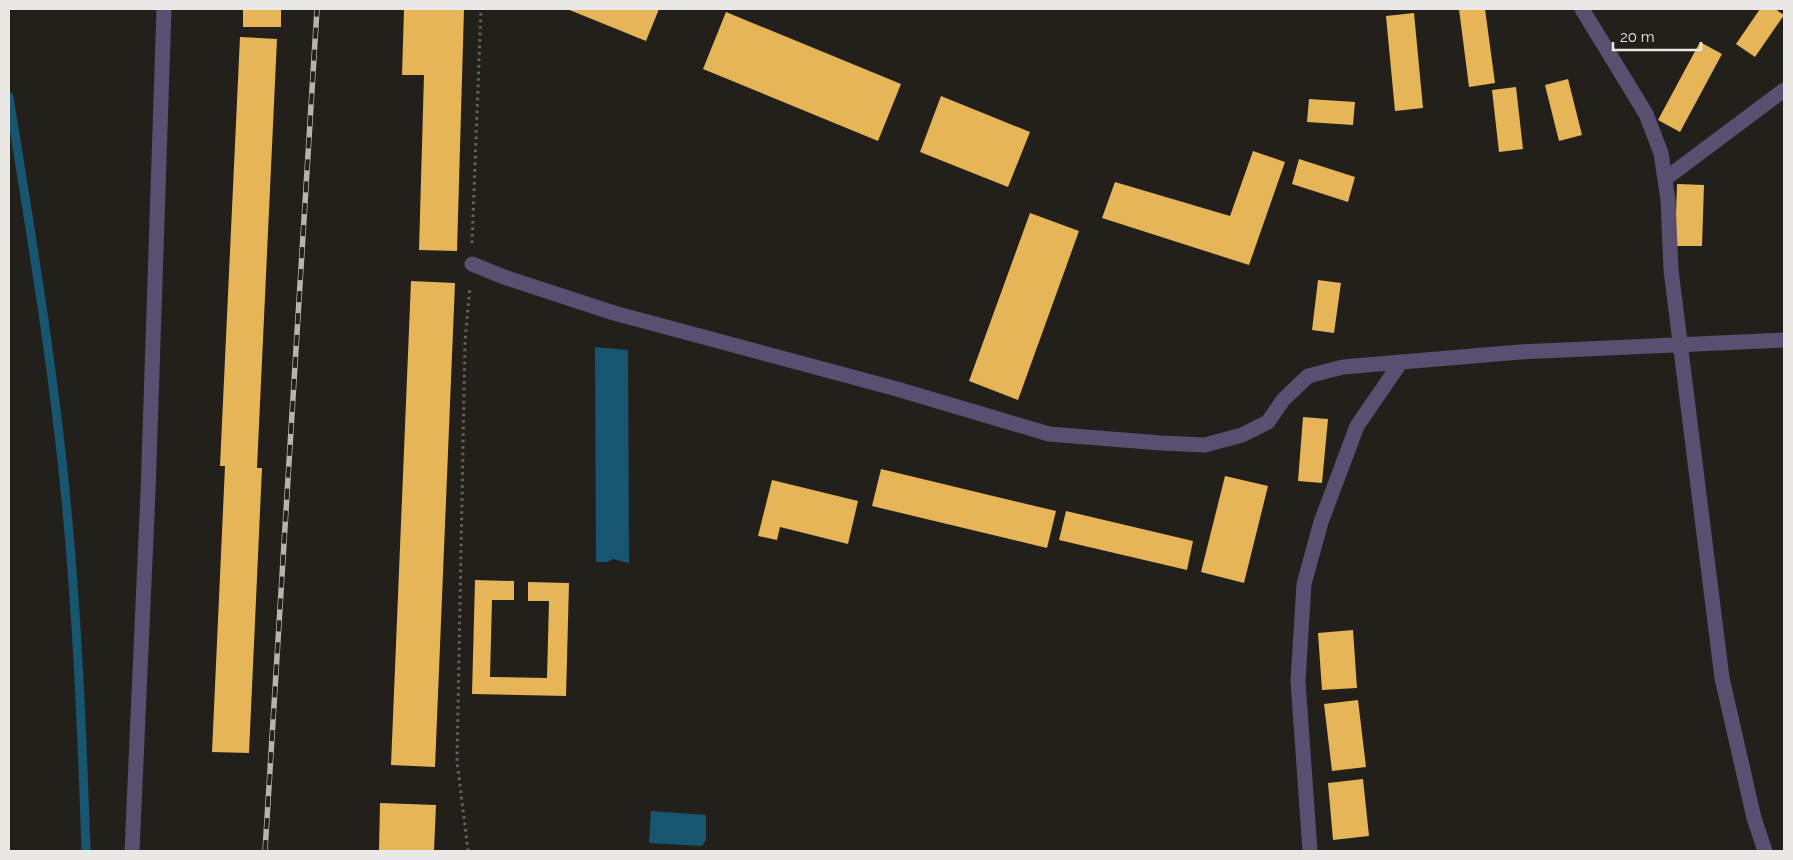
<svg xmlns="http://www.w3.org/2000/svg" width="1793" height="860" viewBox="0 0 1793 860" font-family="Raleway,sans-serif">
<rect width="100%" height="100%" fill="#23201b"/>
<path fill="#175570" d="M595 347 628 350 629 563 613 559 607 562H596Z
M651 811 706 815V840L702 846 649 843Z"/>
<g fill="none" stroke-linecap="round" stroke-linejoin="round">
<path stroke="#175570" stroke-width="9" d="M9 97C30 228 52 358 65 490 77 610 82 730 86 851"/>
</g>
<path fill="#e6b557" d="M243 9H281V27H243Z
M404 9H464L457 251 419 250 424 75H402Z
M567 9H659L646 41Z
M1459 9H1485L1495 83 1469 87Z
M1760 9H1775L1784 15 1755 57 1736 44Z
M726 12 901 84 878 141 703 69Z
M1414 13 1423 108 1395 111 1386 16Z
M240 37 277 39 257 468H262L249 753 212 752 225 466H220Z
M1700 42 1722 54 1680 132 1658 120Z
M1568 79 1582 135 1559 141 1545 85Z
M1516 87 1523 149 1499 152 1492 90Z
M941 96 1030 132 1008 187 920 152Z
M1309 99 1355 102 1353 125 1307 122Z
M1253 151 1285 162 1249 265 1102 218 1115 182 1230 216Z
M1299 159 1355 177 1348 202 1292 184Z
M1677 184 1704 185 1702 246H1675Z
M1030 213 1079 231 1018 400 969 381Z
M1318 280 1341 283 1334 333 1312 330Z
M411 281 455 283 435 767 391 765Z
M1303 417 1328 419 1322 483 1298 481Z
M881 469 1056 511 1047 548 872 506Z
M1225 476 1268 486 1244 583 1201 572Z
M772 480 858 501 848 544 780 527 777 540 758 536Z
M1066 511 1193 541 1187 570 1059 540Z
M475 580 514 581V600H492L490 677 547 678 549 601H528V582L569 583 566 696 472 694Z
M1353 630 1357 688 1322 690 1318 633Z
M1358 700 1366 767 1332 771 1324 704Z
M1363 779 1369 836 1333 840 1328 783Z
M380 803 436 805 434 851H379Z"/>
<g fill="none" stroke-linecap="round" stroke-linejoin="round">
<path stroke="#676560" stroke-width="3" stroke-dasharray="2.5 4" stroke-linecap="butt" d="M472 243 481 9
M468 851 457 761 465 341 470 287"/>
<path stroke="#584f71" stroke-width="15" d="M1582 9 1646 114 1661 153 1668 200 1671 270 1722 678 1754 818 1765 851
M1665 179 1784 90
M472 264 504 277 614 313 897 389 1049 434 1161 443 1205 445 1242 435 1268 422 1283 400 1308 376 1343 367 1520 352 1784 340
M132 851 148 493 164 9
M1310 851 1298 681 1304 584 1321 522 1357 426 1401 362"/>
<g stroke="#b6b4b1" stroke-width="5.5">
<path id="rail" d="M265 851 317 9"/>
</g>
<use href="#rail" stroke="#23201b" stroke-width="4" stroke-dasharray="11" stroke-linecap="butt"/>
</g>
<rect width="1793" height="860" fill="none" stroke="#eae8e5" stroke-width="20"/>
<path d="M1613 42v8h88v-8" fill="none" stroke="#eae8e5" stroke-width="2.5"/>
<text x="1620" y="42" font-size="15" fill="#eae8e5" stroke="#23201b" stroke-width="4" paint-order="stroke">20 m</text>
</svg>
